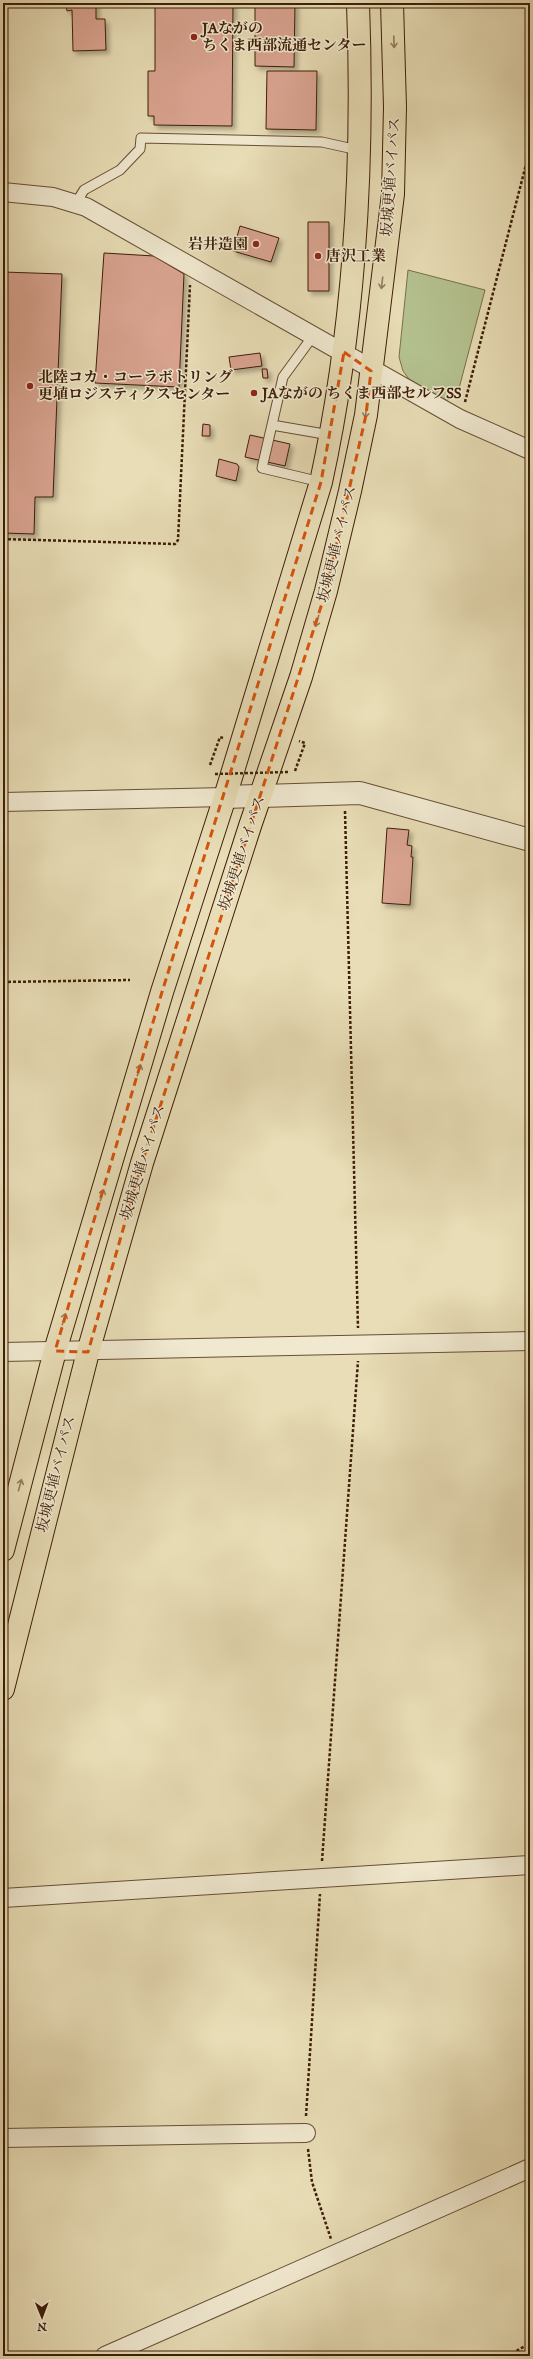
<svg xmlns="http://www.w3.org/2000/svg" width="533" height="2359" viewBox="0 0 533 2359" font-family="'IM FELL English','Noto Serif JP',serif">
<defs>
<filter id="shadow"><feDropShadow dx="3.5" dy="3.5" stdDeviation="2" flood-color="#0004"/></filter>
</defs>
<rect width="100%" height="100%" fill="#e8ddb6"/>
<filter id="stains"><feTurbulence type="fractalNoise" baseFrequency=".005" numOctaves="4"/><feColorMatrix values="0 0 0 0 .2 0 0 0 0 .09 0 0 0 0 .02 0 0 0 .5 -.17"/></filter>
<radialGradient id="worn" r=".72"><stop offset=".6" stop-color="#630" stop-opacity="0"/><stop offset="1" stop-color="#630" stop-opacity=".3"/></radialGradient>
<path fill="#b4c290" stroke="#79704c" d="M408 270 485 290 457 396 447 400 440 398 409 379 403 371 399 357Z"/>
<path fill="#daa491" stroke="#3e1e09" filter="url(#shadow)" d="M66 3H96V19H105L106 50 73 51 72 10 67 11Z
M155 3H233L232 126 154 125V116H148V71H155Z
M255 3H295L294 67 255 66Z
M267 71H317L316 130 266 129Z
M308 222H329V291H308Z
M240 226 279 238 271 262 233 251Z
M104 253 154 256 184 274 179 387 95 383Z
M3 272 62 274 53 497H35L34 534 3 533Z
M260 353 262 366 231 370 229 357Z
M262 369H267L268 378H263Z
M203 424 210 425V436H202Z
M250 435 290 444 285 466 245 457Z
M219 459 237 464 239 467 236 481 216 476Z
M387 828 409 830 407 845 412 846 411 857H413L410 905 382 903Z"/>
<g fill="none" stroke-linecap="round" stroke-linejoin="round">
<g stroke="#684e34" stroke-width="11">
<path id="service" d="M76 203 84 190 120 170 140 149 141 138 322 142 358 150
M313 336 283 377 262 468 321 482
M272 425 330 435"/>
</g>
<g stroke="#684e34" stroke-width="20">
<path id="minor" d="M3 192 53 197 86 207 460 419 530 450
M3 802 225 797
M3 1352 530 1341
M3 1898 530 1865
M3 2138 306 2133
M105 2356 530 2168"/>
</g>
<g stroke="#684e34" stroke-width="24">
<path id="tertiary" d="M225 797 360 793 530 840"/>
</g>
<g stroke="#3e1e09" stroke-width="24">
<path id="trunk" d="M3 1550 55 1351 162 992 225 797 321 482C355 326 364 162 358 3
M3 1689 88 1352 142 1163 250 826 301 677 326 591 350 491 366 415 393 194 395 107 392 3"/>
</g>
<path stroke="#3e1e09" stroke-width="2.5" stroke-dasharray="3 2" stroke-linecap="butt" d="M465 402 530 149
M3 539 175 544 178 540 190 285
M210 765 220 737 223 738
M295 771 305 743 299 741
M345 811 358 1328
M3 982 130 980
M322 1861 358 1361
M306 2116 320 1894
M308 2149 312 2182 331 2239
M508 2356 530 2343"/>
<use href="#service" stroke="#f0e9d0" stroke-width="9"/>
<use href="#minor" stroke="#f0e9d0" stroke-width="18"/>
<use href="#tertiary" stroke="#f0e9d0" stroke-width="22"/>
<use href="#trunk" stroke="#e8ddb6" stroke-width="22"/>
<path stroke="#3e1e09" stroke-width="2.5" stroke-dasharray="3 2" stroke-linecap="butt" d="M215 774 288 772"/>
</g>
<defs><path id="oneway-shaft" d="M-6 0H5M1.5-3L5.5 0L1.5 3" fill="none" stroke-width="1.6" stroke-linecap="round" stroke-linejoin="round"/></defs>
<g stroke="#937e60">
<use href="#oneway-shaft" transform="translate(394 42) rotate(88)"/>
<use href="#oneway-shaft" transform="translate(382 283) rotate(97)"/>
<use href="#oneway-shaft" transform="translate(366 412) rotate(98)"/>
<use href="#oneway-shaft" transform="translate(317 621) rotate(107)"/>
<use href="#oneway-shaft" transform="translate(139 1070) rotate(-73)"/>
<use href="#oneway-shaft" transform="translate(102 1195) rotate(-73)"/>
<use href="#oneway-shaft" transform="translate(64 1319) rotate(-73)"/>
<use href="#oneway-shaft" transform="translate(20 1485) rotate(-75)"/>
</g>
<path fill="none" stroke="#d7530c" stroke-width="3" stroke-dasharray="8 5" stroke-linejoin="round" d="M344 352 371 371 366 415 326 591 142 1163 88 1352 55 1351 162 992 321 482Z"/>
<g fill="#8f2418" stroke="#f0e9d0" stroke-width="1.5">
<circle cx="194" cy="37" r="4"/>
<circle cx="256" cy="244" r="4"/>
<circle cx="318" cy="256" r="4"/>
<circle cx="30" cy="386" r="4"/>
<circle cx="254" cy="393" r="4"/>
</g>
<g text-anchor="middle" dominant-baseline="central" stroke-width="3" stroke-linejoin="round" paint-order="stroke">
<g font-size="15" font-weight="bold" fill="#3e1e09" stroke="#f0e9d0" text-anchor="start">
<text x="202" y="28">JAながの<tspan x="202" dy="17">ちくま西部流通センター</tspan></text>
<text x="248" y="244" text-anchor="end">岩井造園</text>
<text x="326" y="256">唐沢工業</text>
<text x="38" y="377">北陸コカ・コーラボトリング<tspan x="38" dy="17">更埴ロジスティクスセンター</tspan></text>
<text x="262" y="393">JAながの ちくま西部セルフSS</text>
</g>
<g font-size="15" fill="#3e1e09" stroke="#f0e9d0">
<text transform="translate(391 177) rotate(-86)">坂城更埴バイパス</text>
<text transform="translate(337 544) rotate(-76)">坂城更埴バイパス</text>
<text transform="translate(242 853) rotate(-72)">坂城更埴バイパス</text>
<text transform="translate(143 1162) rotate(-73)">坂城更埴バイパス</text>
<text transform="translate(56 1474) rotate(-76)">坂城更埴バイパス</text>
</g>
</g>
<rect width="533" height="2359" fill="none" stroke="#e8ddb6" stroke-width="16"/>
<rect x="4" y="4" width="525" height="2351" fill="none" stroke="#3e1e09" stroke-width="2"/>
<rect x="8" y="8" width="517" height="2343" fill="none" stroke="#3e1e09"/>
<g transform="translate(42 2317) rotate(179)" stroke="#f0e9d0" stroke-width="3" paint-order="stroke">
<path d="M0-3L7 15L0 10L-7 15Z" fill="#3e1e09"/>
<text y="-6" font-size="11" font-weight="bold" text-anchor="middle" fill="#3e1e09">N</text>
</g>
<rect width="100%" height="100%" filter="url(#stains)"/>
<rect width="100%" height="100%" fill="url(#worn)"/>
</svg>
